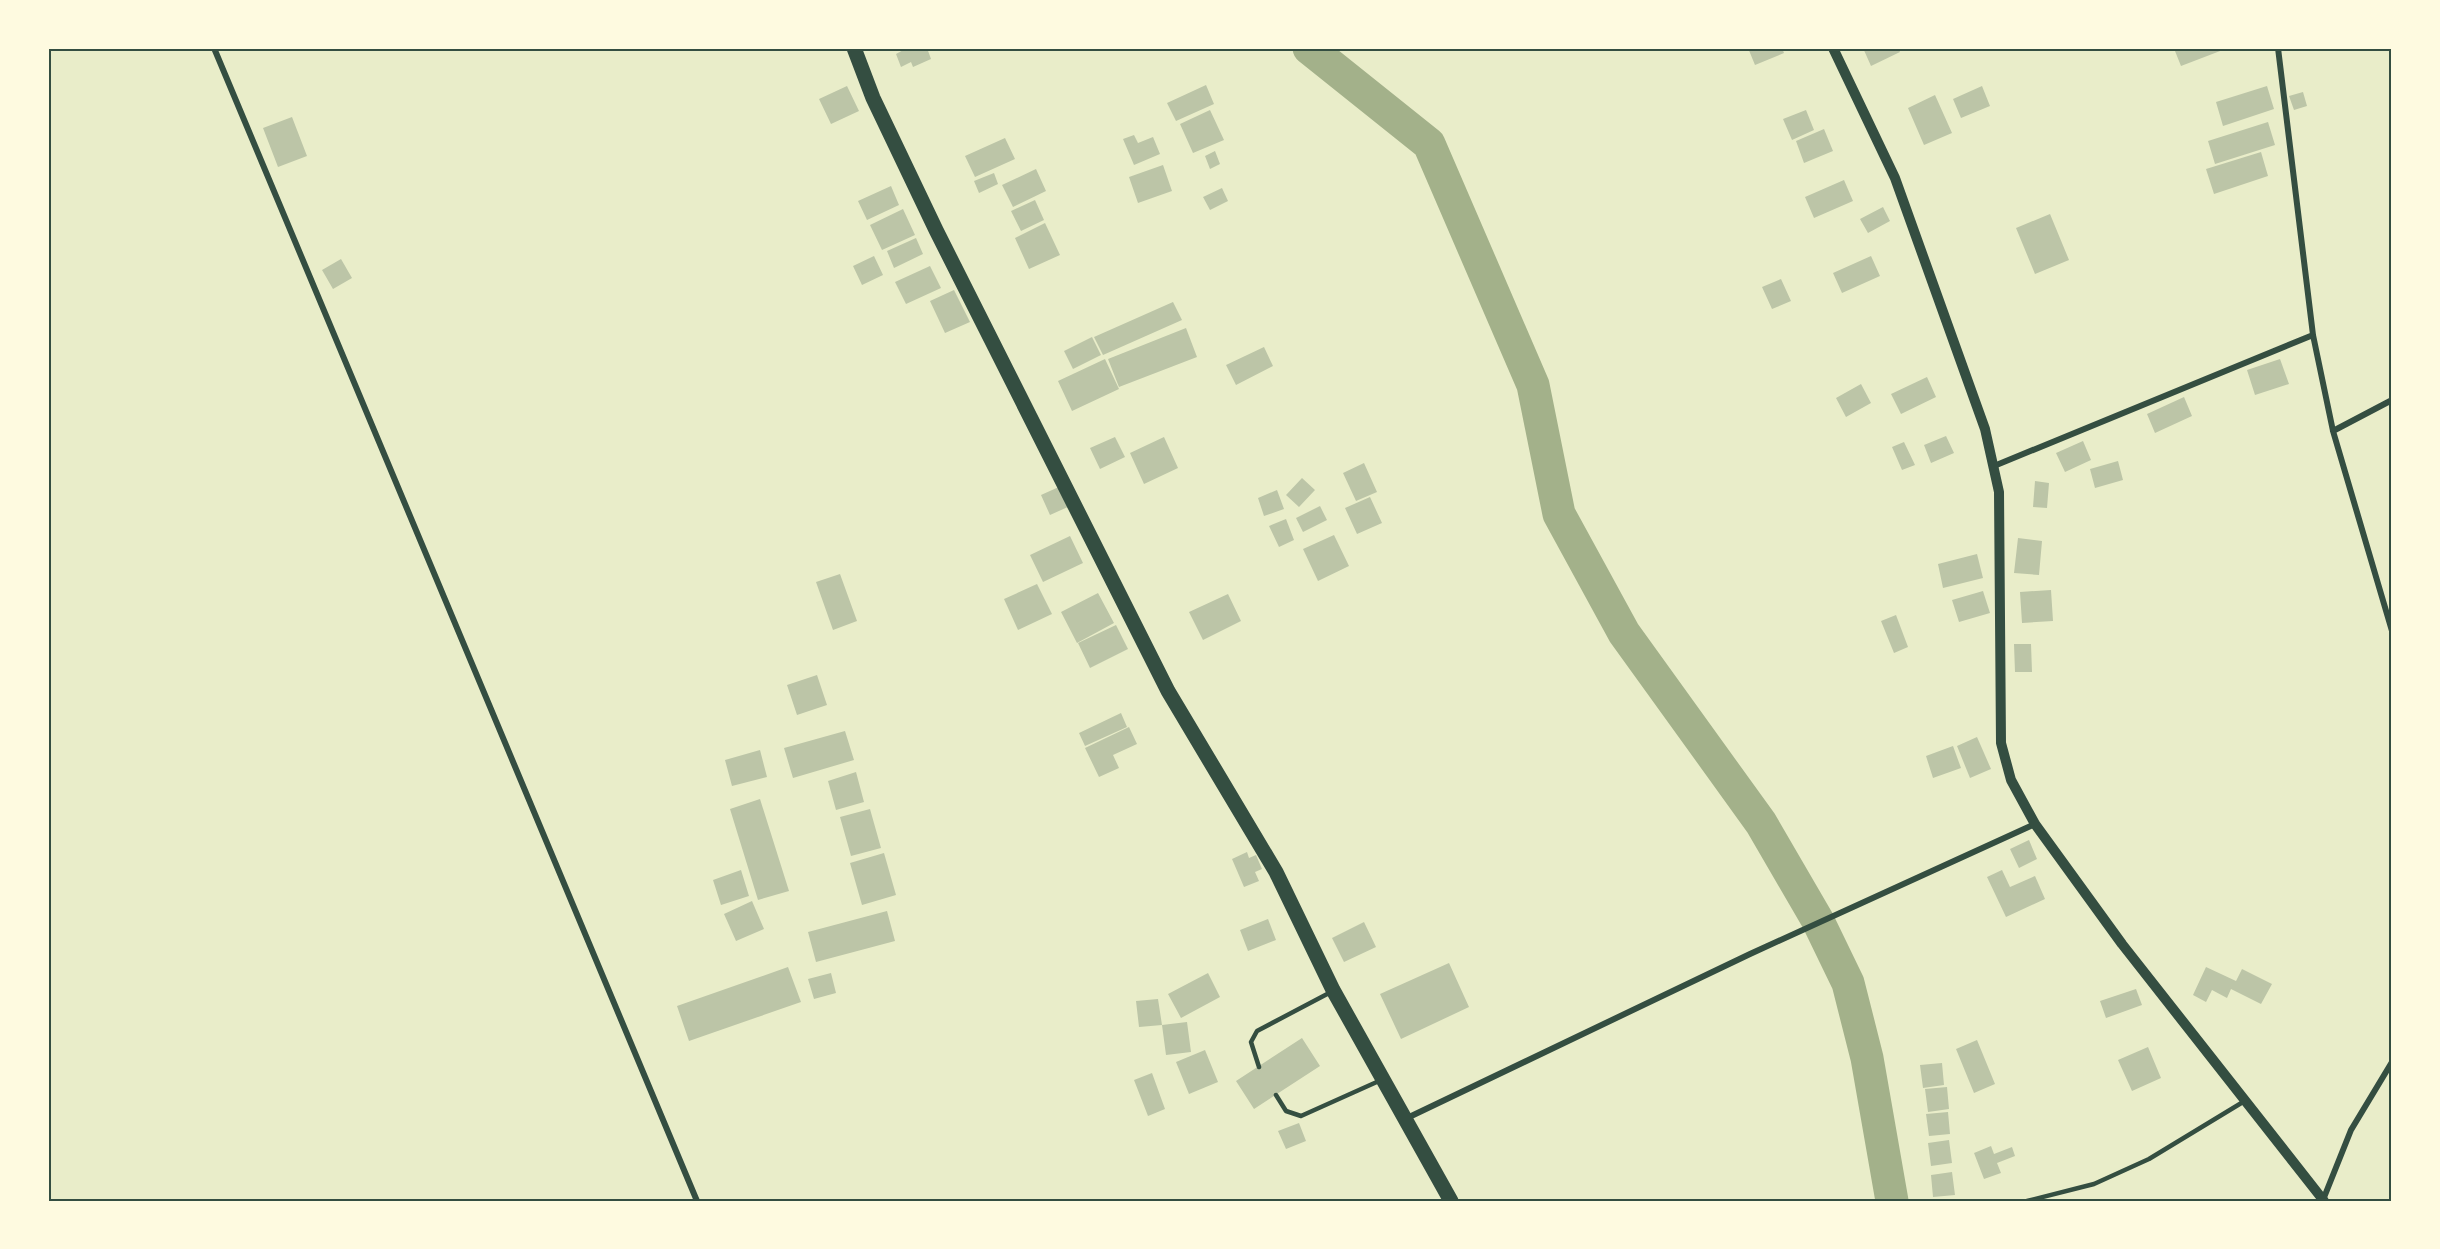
<svg xmlns="http://www.w3.org/2000/svg" width="2440" height="1249" viewBox="0 0 2440 1249" font-family="'Roboto Serif',serif">
<rect width="100%" height="100%" fill="#e9edc9"/>
<g fill="none" stroke-linecap="round" stroke-linejoin="round">
<path stroke="#a3b18a" stroke-width="33" d="M1309 48 1429 144 1533 385 1559 514 1624 633 1761 823 1818 921 1848 983 1867 1058 1892 1201"/>
</g>
<path fill="#bcc5a7" d="M907 48H927L931 59 913 67 911 62 901 67 896 54Z
M1748 48H1782L1784 53 1755 65Z
M1863 48H1898L1900 52 1871 66Z
M2181 48H2228L2181 66 2175 51Z
M1206 85 1214 104 1176 121 1167 103Z
M847 86 859 111 831 124 819 99Z
M1982 86 1990 106 1961 118 1953 99Z
M2267 86 2274 109 2223 126 2216 102Z
M2303 92 2307 106 2294 110 2289 96Z
M1935 95 1952 133 1924 145 1908 108Z
M1210 110 1224 140 1193 153 1180 124Z
M1806 110 1814 130 1792 140 1783 119Z
M292 117 307 156 278 167 263 128Z
M2268 122 2275 145 2215 164 2208 141Z
M1824 129 1833 151 1804 163 1796 141Z
M1134 135 1138 143 1153 137 1160 154 1134 165 1123 139Z
M1005 138 1015 159 975 177 965 156Z
M1215 151 1220 164 1210 169 1205 156Z
M2261 152 2268 176 2214 194 2206 169Z
M1163 165 1172 191 1138 203 1129 177Z
M1036 169 1046 191 1013 207 1002 185Z
M994 173 998 184 979 193 974 181Z
M1844 180 1853 201 1814 218 1805 197Z
M891 186 899 205 867 220 858 201Z
M1222 188 1228 201 1210 210 1203 197Z
M1035 200 1044 220 1021 231 1011 211Z
M1883 207 1890 221 1868 233 1860 219Z
M903 209 915 235 882 250 870 225Z
M2050 214 2069 260 2035 274 2016 228Z
M1045 223 1060 255 1029 269 1015 238Z
M916 238 923 254 894 268 887 251Z
M874 256 883 275 862 285 853 266Z
M1871 256 1880 276 1842 293 1833 273Z
M341 259 352 278 333 289 322 270Z
M930 266 941 288 906 304 895 282Z
M1781 279 1791 301 1772 309 1762 287Z
M954 290 970 322 945 333 930 301Z
M1173 302 1182 320 1103 355 1094 337Z
M1186 328 1197 357 1119 387 1108 359Z
M1092 337 1101 355 1073 369 1064 351Z
M1264 347 1273 366 1236 385 1226 365Z
M1105 359 1119 389 1072 411 1058 381Z
M2280 359 2289 384 2255 395 2247 370Z
M1927 377 1936 397 1901 414 1891 394Z
M1861 384 1871 403 1846 417 1836 398Z
M2184 397 2192 416 2155 433 2147 414Z
M1946 436 1954 453 1931 463 1924 445Z
M1115 437 1125 457 1100 469 1090 448Z
M1164 437 1178 468 1144 484 1130 453Z
M2083 441 2091 460 2065 472 2056 453Z
M1904 442 1915 465 1902 470 1892 447Z
M2118 461 2123 480 2095 488 2090 469Z
M1364 463 1377 492 1356 501 1343 473Z
M1302 478 1315 490 1299 507 1286 495Z
M2035 481 2049 483 2047 508 2033 507Z
M1061 486 1070 506 1050 515 1041 495Z
M1277 490 1284 509 1264 516 1258 498Z
M1370 497 1382 523 1357 534 1345 508Z
M1320 506 1327 520 1303 532 1296 518Z
M1286 519 1294 540 1279 547 1269 526Z
M1334 535 1349 566 1318 581 1303 549Z
M1070 536 1083 563 1043 582 1030 555Z
M2018 538 2042 541 2039 575 2014 573Z
M1977 554 1983 578 1943 588 1938 564Z
M840 574 857 621 833 630 816 582Z
M1037 584 1052 614 1018 630 1004 599Z
M2051 590 2053 621 2022 623 2020 592Z
M1983 591 1990 613 1959 622 1952 600Z
M1098 593 1114 623 1077 643 1061 612Z
M1228 594 1241 621 1203 640 1189 612Z
M1896 615 1908 647 1894 653 1881 621Z
M1116 625 1128 649 1090 668 1078 643Z
M2014 644H2031L2032 672H2015Z
M817 675 827 705 797 715 787 685Z
M1121 713 1127 727 1085 746 1079 733Z
M1129 727 1137 744 1113 755 1119 768 1099 777 1085 748Z
M845 731 854 760 793 778 784 748Z
M1977 737 1991 769 1970 778 1957 746Z
M1953 746 1961 768 1933 778 1926 756Z
M760 750 767 777 732 786 725 760Z
M856 772 864 802 836 810 828 781Z
M760 799 789 891 758 900 730 809Z
M870 809 881 848 851 856 840 817Z
M2029 840 2037 859 2019 868 2010 849Z
M1247 852 1249 858 1256 855 1262 869 1255 872 1259 881 1244 887 1232 859Z
M884 853 896 895 862 905 850 863Z
M741 870 749 896 721 905 713 880Z
M2002 870 2010 887 2035 876 2045 899 2006 917 1987 877Z
M752 901 764 929 736 941 724 914Z
M887 911 895 941 816 962 808 932Z
M1268 919 1276 940 1248 951 1240 930Z
M1364 922 1376 947 1344 962 1332 938Z
M1449 963 1469 1007 1401 1039 1380 994Z
M788 967 801 1002 689 1041 677 1006Z
M2206 967 2236 981 2242 969 2272 984 2261 1004 2231 989 2227 998 2212 990 2206 1002 2193 995Z
M831 973 836 993 814 999 808 979Z
M1208 973 1220 997 1181 1018 1168 994Z
M2136 989 2142 1005 2106 1018 2100 1001Z
M1158 999 1162 1025 1139 1027 1136 1001Z
M1187 1022 1191 1052 1166 1055 1162 1025Z
M1302 1038 1320 1066 1254 1109 1236 1081Z
M1977 1040 1995 1084 1974 1093 1956 1049Z
M2148 1047 2161 1078 2132 1091 2118 1060Z
M1205 1050 1218 1082 1189 1094 1176 1062Z
M1942 1063 1944 1085 1923 1088 1920 1065Z
M1152 1073 1165 1109 1148 1116 1134 1080Z
M1947 1087 1949 1109 1928 1112 1925 1089Z
M1948 1112 1950 1134 1929 1136 1926 1114Z
M1299 1123 1306 1141 1286 1149 1278 1131Z
M1949 1140 1952 1163 1931 1166 1928 1143Z
M1991 1146 1994 1154 2012 1147 2015 1156 1997 1163 2001 1173 1984 1179 1974 1153Z
M1952 1172 1955 1195 1933 1197 1931 1175Z"/>
<g fill="none" stroke-linecap="round" stroke-linejoin="round">
<path stroke="#344e41" stroke-width="4.5" d="M1259 1067 1251 1042 1257 1031 1331 992
M1276 1095 1286 1111 1301 1116 1379 1081
M2027 1201 2094 1184 2149 1159 2243 1102"/>
<path stroke="#344e41" stroke-width="6" d="M214 48 697 1201
M2278 48 2313 335 2333 431 2392 631
M2333 431 2392 400
M1994 466 2313 335
M1405 1119 1750 954 2035 824
M2323 1200 2351 1130 2392 1062"/>
<path stroke="#344e41" stroke-width="10" d="M1833 48 1895 178 1985 429 1999 492 2001 743 2011 780 2035 824 2122 944 2324 1201"/>
<path stroke="#344e41" stroke-width="15" d="M854 48 873 98 936 230 1168 691 1276 872 1333 990 1451 1201"/>
</g>
<rect width="2440" height="1249" fill="none" stroke="#fefae0" stroke-width="99"/>
<rect x="50" y="50" width="2340" height="1150" fill="none" stroke="#344e41" stroke-width="2"/>
</svg>
